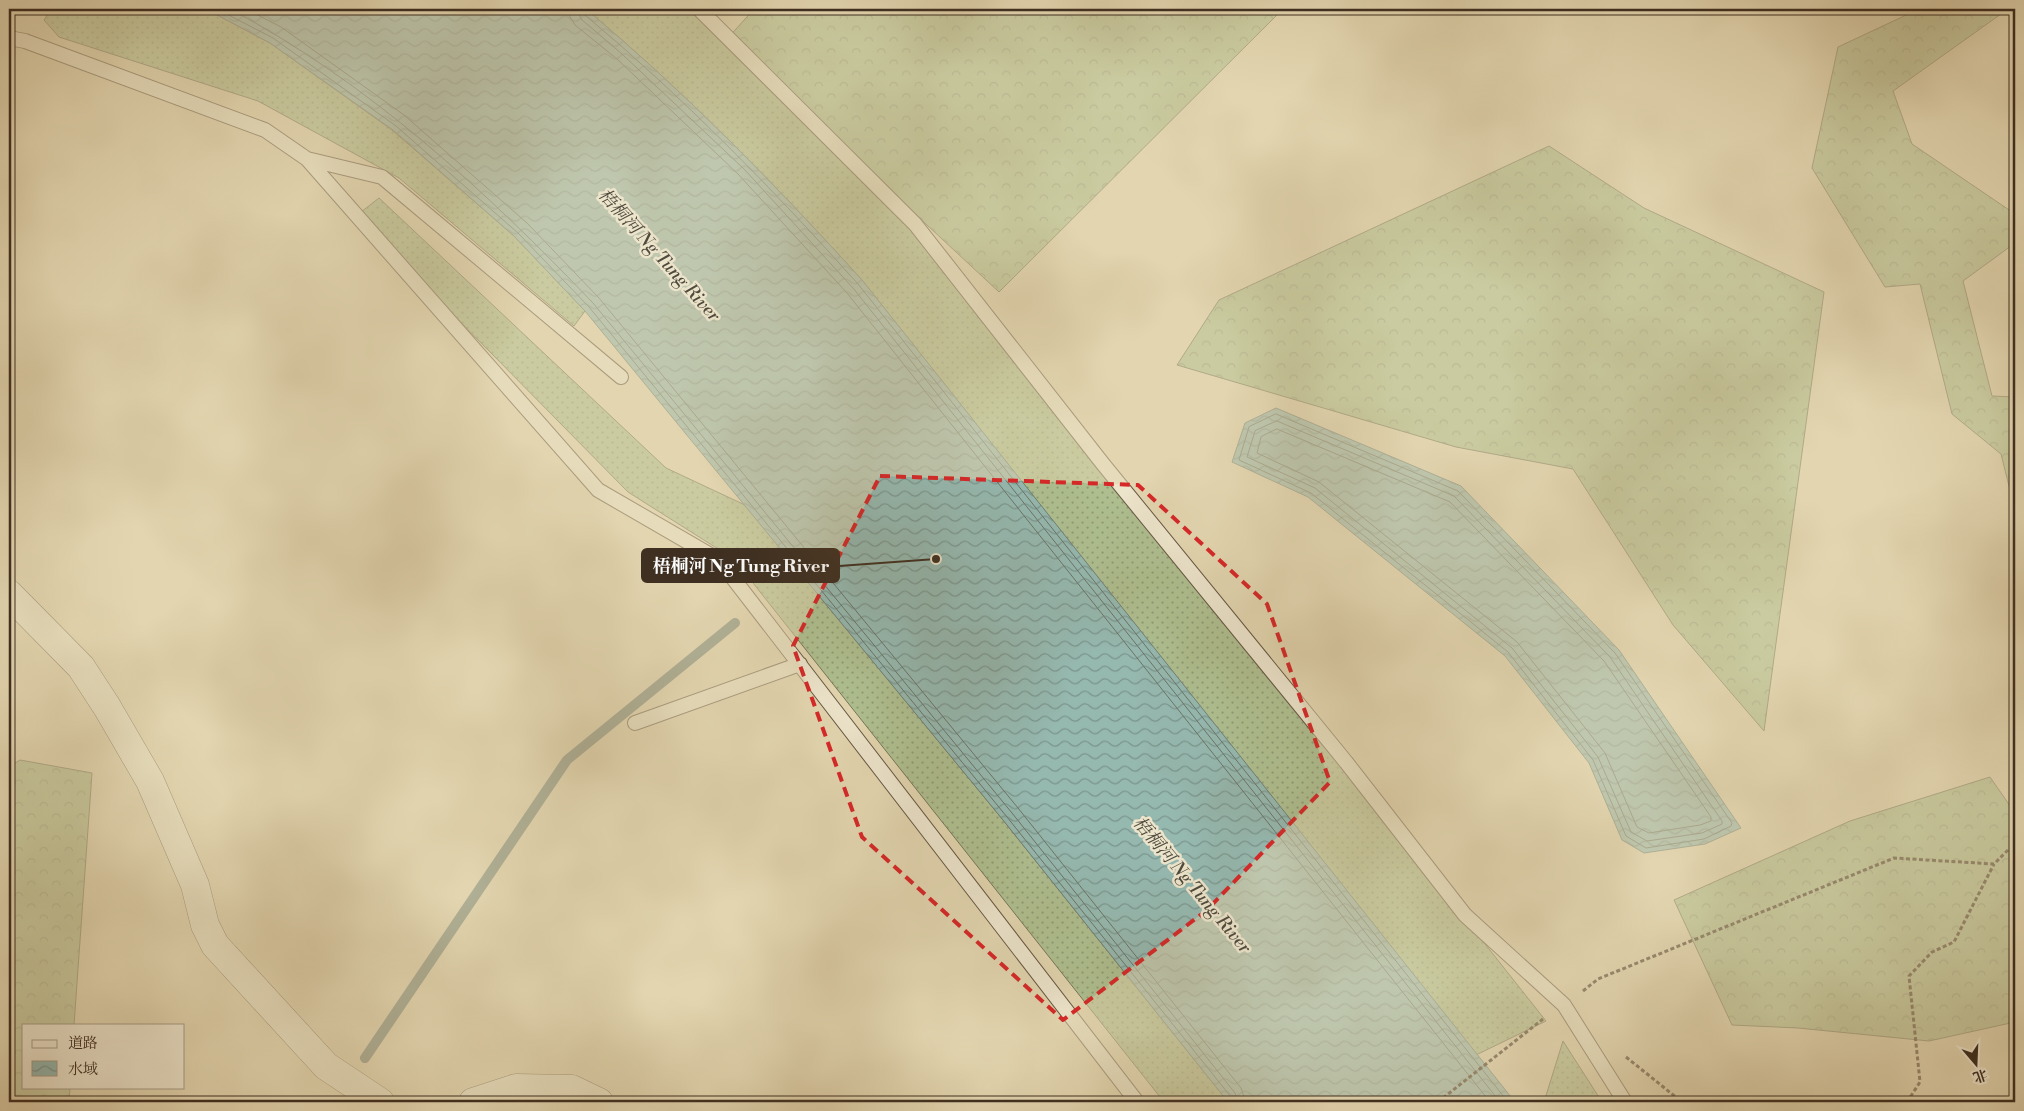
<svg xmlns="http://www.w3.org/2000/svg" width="2024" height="1111" viewBox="0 0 2024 1111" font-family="'Libre Bodoni','Noto Serif SC',serif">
<defs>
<pattern id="grass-dots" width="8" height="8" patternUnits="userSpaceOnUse" patternTransform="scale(1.25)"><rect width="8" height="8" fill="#aebe8f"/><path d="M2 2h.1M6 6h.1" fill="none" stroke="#8f9b74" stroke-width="1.8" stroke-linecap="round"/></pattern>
<pattern id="forest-crowns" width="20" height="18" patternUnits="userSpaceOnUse" patternTransform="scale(1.25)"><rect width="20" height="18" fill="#aebe8f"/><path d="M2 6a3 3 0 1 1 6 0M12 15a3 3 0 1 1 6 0" fill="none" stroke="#8f9b74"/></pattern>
<pattern id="water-waves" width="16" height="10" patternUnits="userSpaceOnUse" patternTransform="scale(1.25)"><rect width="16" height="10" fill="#95b8af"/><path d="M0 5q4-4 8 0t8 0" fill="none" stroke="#7b968e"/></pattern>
</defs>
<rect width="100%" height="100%" fill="#e2d5af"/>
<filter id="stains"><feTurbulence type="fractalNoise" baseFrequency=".004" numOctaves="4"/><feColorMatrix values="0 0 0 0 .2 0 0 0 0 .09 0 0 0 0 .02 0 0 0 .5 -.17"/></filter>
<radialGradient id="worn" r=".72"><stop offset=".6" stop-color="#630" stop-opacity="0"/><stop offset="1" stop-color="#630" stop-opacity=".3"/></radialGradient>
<path fill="url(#grass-dots)" stroke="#767658" d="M51 9H206L270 43 392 130 514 236 585 311 574 326 399 178 258 101 59 37 44 20Z
M586 9H699L915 224 1546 1021 1476 1055 862 280C775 184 685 92 586 9Z
M379 198 666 468 745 505 1003 820 1228 1102H1164L734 559 628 492 356 216Z
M1563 1041 1602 1102H1544Z"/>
<path fill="url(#forest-crowns)" stroke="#767658" d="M754 9H1276L1280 12 999 292 727 39Z
M1919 9H2008L1893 91 1912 144 2015 214V243L1963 281 1992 396 2015 397V510L2001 454 1952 414 1920 284 1885 287 1812 168 1838 47Z
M1549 146 1644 208 1824 292 1764 731 1673 625 1573 469 1456 447 1177 365 1219 300Z
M20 760 92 773 74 1025H24V1087H70L69 1102H9V767Z
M1990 777 2015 813V1022L1929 1041 1798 1028 1732 1025 1674 900 1850 821Z"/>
<path fill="url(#water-waves)" stroke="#728176" d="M206 9H586C685 92 775 184 862 280L1515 1102H1228L1003 820 585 311 514 236 393 130 270 43Z
M1276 408 1461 486 1619 650 1741 828 1705 844 1644 853 1622 840 1589 763 1505 656 1308 497 1232 462 1245 423Z"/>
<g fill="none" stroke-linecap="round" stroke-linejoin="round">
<path stroke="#6a7468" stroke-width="1" d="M217 9 273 38 396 126 518 233 589 307 1007 817 1231 1097 1232 1102
M230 9C368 82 486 191 593 303L1012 813 1235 1093 1238 1102
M246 9 281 27 404 115 527 223 599 298 1018 808 1241 1088 1246 1102
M569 9 570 17 575 25 617 59 738 174 847 293 1490 1102
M577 9 581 19 622 54 744 169 853 288 1500 1102
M583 9 585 15C683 97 772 188 858 284L1508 1102
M1276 414 1458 491 1615 653 1732 823 1731 826 1704 839 1646 848 1626 836 1593 760 1508 652 1311 493 1239 460 1249 427Z
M1277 421 1454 496 1610 657 1722 821V824L1702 833 1647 841 1631 832 1598 757 1512 648 1315 488 1247 457 1255 431Z
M1277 429 1450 502 1604 661 1711 817V821L1700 825 1649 833 1637 827 1605 753 1517 642 1319 482 1257 453 1261 437Z"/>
<path stroke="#728176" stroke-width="10" d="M365 1058 567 760 735 623"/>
<g stroke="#675844" stroke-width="16">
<path id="lane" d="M699 9 915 224 1103 464 1346 762 1465 915 1564 1005 1625 1102
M9 38 25 41 265 130 307 159 598 490 719 560 1137 1102
M307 159 382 177 621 377
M635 723 800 664"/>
</g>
<g stroke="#675844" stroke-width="29">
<path id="street" d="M9 594 81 667 107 707 150 781 195 885 205 925 215 945 326 1066 380 1102
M473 1102 516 1088 572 1089 599 1102"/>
</g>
<path stroke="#3e2f21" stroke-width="3" stroke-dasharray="4 2.5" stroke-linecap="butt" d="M1583 991 1598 979 1894 858 1994 864 2015 843
M1626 1057 1682 1102
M1438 1102 1543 1019
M1907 1102 1920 1082 1909 976 1932 952 1954 942 1994 864"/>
<use href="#lane" stroke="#ece4cb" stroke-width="14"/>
<use href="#street" stroke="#ece4cb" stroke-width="28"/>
</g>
<path d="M0 0H2024V1111H0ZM880 476 1138 485 1267 604 1330 782 1207 910 1063 1020 862 837 793 646Z" fill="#e2d5af" fill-opacity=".55" fill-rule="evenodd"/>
<path fill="none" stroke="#d62828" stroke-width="4" stroke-dasharray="10 6" stroke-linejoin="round" d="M880 476 1138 485 1267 604 1330 782 1207 910 1063 1020 862 837 793 646Z"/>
<g text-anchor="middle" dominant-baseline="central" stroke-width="5" stroke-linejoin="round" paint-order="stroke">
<g font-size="18" font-style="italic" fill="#4f4a3d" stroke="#ece4cb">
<text transform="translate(659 255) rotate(48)">梧桐河 Ng Tung River</text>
<text transform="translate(1192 885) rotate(50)">梧桐河 Ng Tung River</text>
</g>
</g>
<path fill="none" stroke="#3e2f21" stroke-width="2" d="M936 559L839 566"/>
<circle fill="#3e2f21" stroke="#ece4cb" stroke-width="2" cx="936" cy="559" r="5"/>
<rect fill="#3e2f21" stroke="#3e2f21" stroke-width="2" x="642" y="549" width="197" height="33" rx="5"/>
<g font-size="18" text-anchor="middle" font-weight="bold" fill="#fff">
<text x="741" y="572">梧桐河 Ng Tung River</text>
</g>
<rect width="2024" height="1111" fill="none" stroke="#e2d5af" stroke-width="30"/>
<rect x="10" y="10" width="2004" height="1091" fill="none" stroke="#3e2f21" stroke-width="2.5"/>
<rect x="15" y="15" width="1994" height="1081" fill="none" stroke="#3e2f21"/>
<rect x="22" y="1024" width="162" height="65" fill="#ece4cb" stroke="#a69c87"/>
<rect x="32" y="1040" width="25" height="8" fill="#ece4cb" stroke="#a69c87"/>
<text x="68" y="1048" font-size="15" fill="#3e2f21">道路</text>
<rect x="32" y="1061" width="25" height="15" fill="url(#water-waves)" stroke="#a69c87"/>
<text x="68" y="1074" font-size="15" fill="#3e2f21">水域</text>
<g transform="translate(1976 1064) rotate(161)" stroke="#ece4cb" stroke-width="4" paint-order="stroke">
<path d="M0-4L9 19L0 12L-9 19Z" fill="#3e2f21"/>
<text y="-8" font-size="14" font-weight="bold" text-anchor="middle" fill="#3e2f21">北</text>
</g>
<rect width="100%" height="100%" filter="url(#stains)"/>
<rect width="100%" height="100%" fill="url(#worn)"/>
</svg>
